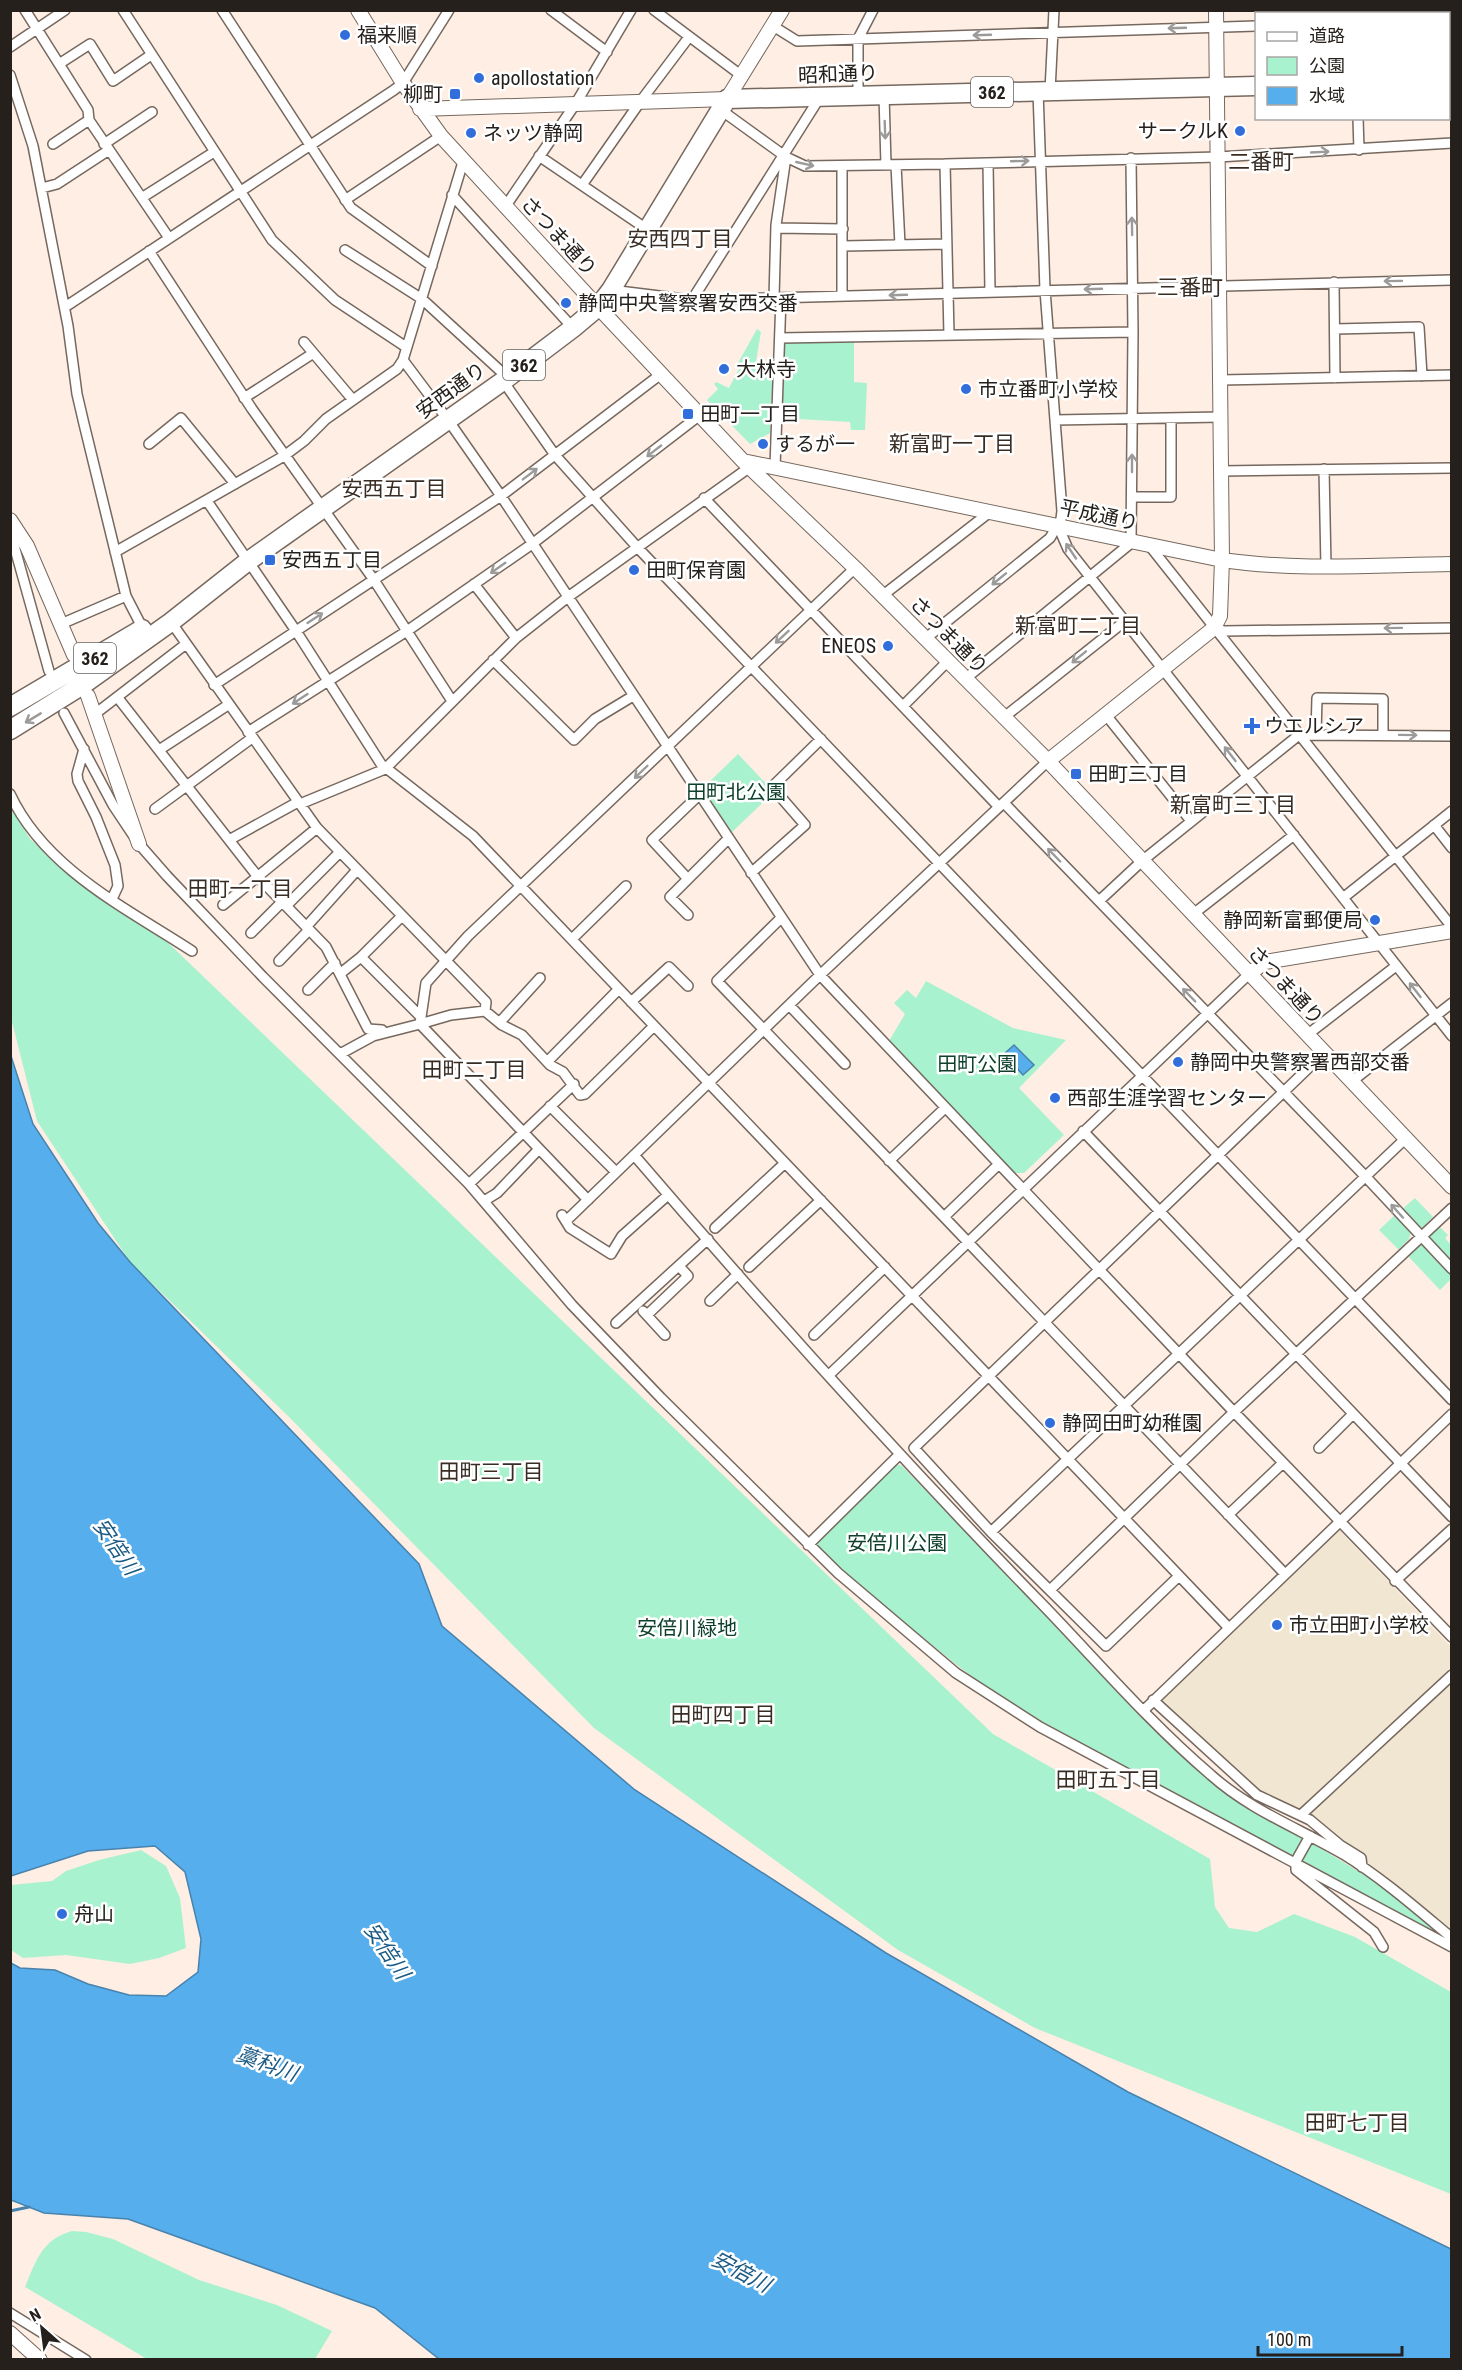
<svg xmlns="http://www.w3.org/2000/svg" width="1462" height="2370" viewBox="0 0 1462 2370" font-family="'Roboto Condensed','Noto Sans JP',sans-serif">
<rect width="100%" height="100%" fill="#feeee3"/>
<path fill="#f1e6d1" d="M1338 1529 1451 1647V1667L1299 1811 1259 1792 1161 1705 1160 1699Z
M1451 1679V1932L1366 1863V1857L1344 1843 1308 1814Z"/>
<path fill="#a9f2cf" d="M757 329 761 332 756 361 773 365 770 433 750 444 707 400 718 389 714 384 716 382 729 388 741 365 738 363Z
M854 340V382L867 383 865 430H851L850 422 781 418 783 346 789 341Z
M738 754 774 792 731 833 702 789Z
M10 806 30 839 106 901 160 935 993 1734 1210 1859 1215 1907 1229 1928 1257 1932 1294 1914 1355 1937 1451 1992V2194L1035 2028 898 1950 594 1728 288 1416 130 1262 37 1121 11 1018Z
M926 981 1013 1028 1066 1040 1019 1088 1064 1135 1024 1173H1015L889 1041 905 1014 894 1003 907 990 916 998Z
M1415 1198 1433 1217 1422 1228H1416L1400 1211Z
M1395 1215 1411 1232 1409 1239 1399 1250 1379 1230Z
M1438 1225 1448 1235 1445 1238 1451 1245V1264L1428 1240V1235Z
M1418 1244 1424 1245 1451 1274V1279L1440 1290 1407 1255Z
M895 1463 902 1466 1108 1678 1215 1783 1254 1812 1302 1837 1376 1882 1451 1942V1945L1051 1728 985 1687 868 1595 813 1544Z
M141 1850 166 1866 180 1898 186 1948 159 1958 130 1964 66 1955 23 1958 11 1950V1885L52 1881 66 1871 99 1860Z
M72 2231 86 2232 113 2239 199 2280 277 2305 332 2331 315 2359H147L25 2287C36 2261 42 2239 72 2231Z"/>
<path fill="#57aeec" stroke="#4883ae" stroke-width="1.5" d="M1014 1045 1034 1065 1023 1075 1004 1054Z
M11 1056 33 1124 98 1223 130 1262 419 1564 442 1626 635 1790 886 1953 1128 2092 1451 2249V2359H439L375 2308 128 2219 44 2213 11 2200V1963L20 1968 55 1970 88 1984 129 1995 166 1996 198 1972 201 1939 185 1872 155 1846 88 1851 11 1876Z"/>
<g fill="none" stroke-linecap="round" stroke-linejoin="round">
<path stroke="#4883ae" stroke-width="3" d="M10 2211 29 2207"/>
<g stroke="#76685e" stroke-width="12">
<path id="street" d="M25 10 88 110 89 120 169 238
M123 10 272 240 335 300 406 347
M222 10 351 208 432 266
M551 10 607 52
M654 10 742 76
M1390 10V14
M1443 10V14
M1448 19H1452
M773 26 797 41 1256 26
M10 47 65 10
M59 64 90 44 113 81 151 55
M10 75 33 146 68 326 77 394 84 424 126 596 143 629
M1050 91 1054 10
M884 95 886 165
M858 96V39L873 10
M721 110 786 157 805 166 945 164 1218 157 1452 143
M1358 118 1359 150
M53 144 89 120
M104 144 152 112
M539 156 648 230
M988 163 990 292
M945 164 949 335
M896 165 900 245
M582 185 640 102 689 37
M42 188 57 184 109 150
M452 195 573 328
M143 197 214 152
M345 200 441 136
M505 207 576 103 631 10
M776 228 843 229
M843 246 947 244
M345 250 422 299 507 377
M149 251 252 409 374 580 452 701
M1334 282 1335 378
M611 290 692 300 1452 280
M842 296V166
M774 298 776 225 786 157
M692 300 820 97
M65 307 394 90 403 83 449 10
M1335 329 1419 327 1422 376
M780 338 1133 332
M304 342 353 400
M403 360 448 420 501 496 820 975 1234 1412 1452 1637
M1220 380 1452 375
M503 381 555 455 637 547 1452 1400
M244 398 312 354
M1055 420 1221 417
M149 444 181 418 235 484
M775 467 781 298
M1324 469 1326 567
M1221 471 1452 468
M1132 497H1171V418
M704 498 999 807
M207 501 296 631 381 764 473 836 1229 1628
M1058 526 1068 549 1452 1036
M10 531 49 671
M1149 545 1452 927
M115 552 284 456 304 441 326 419 397 369 403 360 463 162
M474 584 516 638
M882 596 990 512
M171 622 317 828 486 1002 485 1011
M61 624 126 596
M1214 628 1224 631 1452 628
M925 639 1050 538 1061 519 1062 511 1045 290 1038 91
M493 660 574 740 595 719 633 696
M965 679 1131 543 1133 332 1131 158
M214 685 501 496 661 374
M118 698 258 877 326 947 368 1029 382 1030
M903 706 948 661
M64 713 113 805 139 844 167 876 263 977 469 1184 572 1305 661 1398 838 1573 956 1673 1040 1727 1452 1947
M95 714 186 644
M1106 715 1191 821
M1003 718 1125 621
M248 732 407 631 532 544 700 415
M1316 734 1317 698 1383 699V734
M84 749 77 774 78 781 96 817 115 865 118 886 112 899
M159 750 228 705
M10 794C45 869 126 908 192 951
M1004 803 1365 1176 1452 1269
M300 804 385 769 516 638 568 597 750 467
M155 809 252 738
M1434 825 1452 848
M229 840 298 802
M751 873 805 825 772 787 821 739
M688 879 652 840 699 795
M1343 898 1452 811
M1099 901 1142 861 1299 735 1452 736
M223 905 317 828
M286 906 340 852
M688 915 670 897 728 839
M1192 915 1294 835
M781 918 717 981 944 1217 999 1164
M306 927 357 870
M251 933 282 902
M572 939 626 886
M361 957 421 1017
M279 961 309 930
M341 973 361 957 402 916
M308 990 335 963
M631 1002 669 967 688 986
M789 1005 845 1064
M500 1022 540 978
M1307 1035 1396 966
M340 1054 373 1036 420 1024 426 983 468 936 855 568
M547 1062 619 989
M1351 1082 1452 1003
M550 1106 616 1172
M1083 1131 1452 1517
M634 1155C766 1309 901 1459 1042 1604 1097 1661 1150 1723 1211 1775 1250 1810 1298 1828 1343 1854 1382 1878 1416 1908 1452 1938
M889 1161 945 1108
M469 1184 574 1084
M588 1200 420 1024 451 1015 485 1011 502 1025 522 1035 550 1065 563 1072 580 1095 585 1094 654 1026
M484 1201 497 1193 539 1149
M562 1215 570 1228 611 1254 622 1236 668 1195
M944 1217 1285 1574
M566 1221 820 975 1048 761
M715 1228 785 1163
M749 1267 821 1200
M710 1301 738 1274
M643 1311 665 1335
M647 1315 688 1276 679 1266
M616 1323 708 1239
M814 1335 885 1267
M829 1375 1249 974
M1319 1448 1353 1414
M1228 1515 1283 1463
M991 1532 1405 1139
M808 1545 900 1454
M1179 1576 1106 1646 991 1532 914 1448 1324 1053
M1395 1581 1452 1529
M1050 1590 1234 1412 1452 1208
M1153 1700 1257 1795 1310 1820 1340 1845 1361 1858 1362 1867
M1144 1710 1452 1414
M1301 1815 1452 1675
M1310 1836 1296 1861V1870L1374 1932 1383 1947
M10 2313 86 2360"/>
</g>
<g stroke="#76685e" stroke-width="16">
<path id="secondary" d="M358 10 403 83 441 136 598 307 743 461 855 568 1048 761 1452 1187
M724 104 782 10
M420 109 727 99
M743 461 1222 560C1298 571 1375 565 1452 564
M10 520 27 546 74 655
M88 696 139 844
M1048 761 1214 628 1220 616 1222 560 1216 10
M1249 974 1265 962 1452 931
M10 2333 40 2360"/>
</g>
<g stroke="#76685e" stroke-width="21">
<path id="highway" d="M1448 82H1452
M10 707 142 629
M10 730 84 684 171 622 247 562 503 381 573 328 598 307 611 290 727 99 1256 86"/>
</g>
<use href="#street" stroke="#fff" stroke-width="9"/>
<use href="#secondary" stroke="#fff" stroke-width="14"/>
<use href="#highway" stroke="#fff" stroke-width="18"/>
</g>
<defs><path id="oneway-shaft" d="M-6 0H5M1.5-3L5.5 0L1.5 3" fill="none" stroke-width="1.6" stroke-linecap="round" stroke-linejoin="round" transform="scale(1.5)"/></defs>
<g stroke="#9d9b99">
<use href="#oneway-shaft" transform="translate(1177 28) rotate(178)"/>
<use href="#oneway-shaft" transform="translate(982 35) rotate(178)"/>
<use href="#oneway-shaft" transform="translate(885 130) rotate(88)"/>
<use href="#oneway-shaft" transform="translate(1320 152) rotate(-3)"/>
<use href="#oneway-shaft" transform="translate(1020 161) rotate(-2)"/>
<use href="#oneway-shaft" transform="translate(805 164) rotate(13)"/>
<use href="#oneway-shaft" transform="translate(1132 226) rotate(-91)"/>
<use href="#oneway-shaft" transform="translate(1393 281) rotate(179)"/>
<use href="#oneway-shaft" transform="translate(1093 289) rotate(178)"/>
<use href="#oneway-shaft" transform="translate(898 295) rotate(178)"/>
<use href="#oneway-shaft" transform="translate(654 451) rotate(142)"/>
<use href="#oneway-shaft" transform="translate(1132 463) rotate(-90)"/>
<use href="#oneway-shaft" transform="translate(530 474) rotate(-37)"/>
<use href="#oneway-shaft" transform="translate(1071 551) rotate(-124)"/>
<use href="#oneway-shaft" transform="translate(498 568) rotate(145)"/>
<use href="#oneway-shaft" transform="translate(999 579) rotate(141)"/>
<use href="#oneway-shaft" transform="translate(315 618) rotate(-33)"/>
<use href="#oneway-shaft" transform="translate(1393 628) rotate(179)"/>
<use href="#oneway-shaft" transform="translate(782 637) rotate(137)"/>
<use href="#oneway-shaft" transform="translate(1079 657) rotate(141)"/>
<use href="#oneway-shaft" transform="translate(300 699) rotate(147)"/>
<use href="#oneway-shaft" transform="translate(33 718) rotate(149)"/>
<use href="#oneway-shaft" transform="translate(1408 735) rotate(1)"/>
<use href="#oneway-shaft" transform="translate(1230 754) rotate(-128)"/>
<use href="#oneway-shaft" transform="translate(641 772) rotate(136)"/>
<use href="#oneway-shaft" transform="translate(1054 855) rotate(-134)"/>
<use href="#oneway-shaft" transform="translate(1415 990) rotate(-128)"/>
<use href="#oneway-shaft" transform="translate(1189 995) rotate(-134)"/>
<use href="#oneway-shaft" transform="translate(1397 1211) rotate(-132)"/>
</g>
<g fill="#316edc" stroke="#fff" stroke-width="2">
<circle cx="345" cy="35" r="6"/>
<circle cx="479" cy="78" r="6"/>
<rect x="449" y="88" width="12" height="12" rx="3"/>
<circle cx="1240" cy="131" r="6"/>
<circle cx="471" cy="133" r="6"/>
<circle cx="566" cy="303" r="6"/>
<circle cx="724" cy="369" r="6"/>
<circle cx="966" cy="389" r="6"/>
<rect x="682" y="408" width="12" height="12" rx="3"/>
<circle cx="763" cy="444" r="6"/>
<rect x="264" y="554" width="12" height="12" rx="3"/>
<circle cx="634" cy="570" r="6"/>
<circle cx="888" cy="646" r="6"/>
<path d="M1249 717h6v6h6v6h-6v6h-6v-6h-6v-6h6z"/>
<rect x="1070" y="768" width="12" height="12" rx="3"/>
<circle cx="1375" cy="920" r="6"/>
<circle cx="1178" cy="1062" r="6"/>
<circle cx="1055" cy="1098" r="6"/>
<circle cx="1050" cy="1423" r="6"/>
<circle cx="1277" cy="1625" r="6"/>
<circle cx="62" cy="1914" r="6"/>
</g>
<g text-anchor="middle" dominant-baseline="central" stroke-width="5" stroke-linejoin="round" paint-order="stroke">
<g fill="#fff" stroke="#666360" stroke-width="1.5">
<rect x="971" y="77" width="42" height="30" rx="4.5"/>
<rect x="503" y="350" width="42" height="30" rx="4.5"/>
<rect x="74" y="643" width="42" height="30" rx="4.5"/>
</g>
<g font-size="18" font-weight="bold" fill="#25201c">
<text x="992" y="92">362</text>
<text x="524" y="365">362</text>
<text x="95" y="658">362</text>
</g>
<g font-size="20" fill="#25201c" stroke="#fff" text-anchor="start">
<text x="357" y="35">福来順</text>
<text x="491" y="78">apollostation</text>
<text x="443" y="94" text-anchor="end">柳町</text>
<text x="1228" y="131" text-anchor="end">サークルK</text>
<text x="483" y="133">ネッツ静岡</text>
<text x="578" y="303">静岡中央警察署安西交番</text>
<text x="736" y="369">大林寺</text>
<text x="978" y="389">市立番町小学校</text>
<text x="700" y="414">田町一丁目</text>
<text x="775" y="444">するが一</text>
<text x="282" y="560">安西五丁目</text>
<text x="646" y="570">田町保育園</text>
<text x="876" y="646" text-anchor="end">ENEOS</text>
<text x="1264" y="726">ウエルシア</text>
<text x="1088" y="774">田町三丁目</text>
<text x="1363" y="920" text-anchor="end">静岡新富郵便局</text>
<text x="1190" y="1062">静岡中央警察署西部交番</text>
<text x="1067" y="1098">西部生涯学習センター</text>
<text x="1062" y="1423">静岡田町幼稚園</text>
<text x="1289" y="1625">市立田町小学校</text>
<text x="74" y="1914">舟山</text>
</g>
<g font-size="20" fill="#25201c" stroke="#fff">
<text transform="translate(838 74) rotate(-2)">昭和通り</text>
<text transform="translate(559 236) rotate(47)">さつま通り</text>
<text transform="translate(451 390) rotate(-36)">安西通り</text>
<text transform="translate(1099 515) rotate(12)">平成通り</text>
<text transform="translate(949 635) rotate(45)">さつま通り</text>
<text transform="translate(1286 985) rotate(47)">さつま通り</text>
</g>
<g font-size="20" fill="#0f402d" stroke="#fff">
<text x="736" y="792">田町北公園</text>
<text x="977" y="1064">田町公園</text>
<text x="897" y="1543">安倍川公園</text>
<text x="687" y="1628">安倍川緑地</text>
</g>
<g font-size="21" fill="#382c23" stroke="#fff">
<text x="680" y="239">安西四丁目</text>
<text x="952" y="444">新富町一丁目</text>
<text x="394" y="489">安西五丁目</text>
<text x="1078" y="626">新富町二丁目</text>
<text x="1233" y="805">新富町三丁目</text>
<text x="240" y="889">田町一丁目</text>
<text x="474" y="1070">田町二丁目</text>
<text x="491" y="1472">田町三丁目</text>
<text x="723" y="1715">田町四丁目</text>
<text x="1108" y="1780">田町五丁目</text>
<text x="1357" y="2123">田町七丁目</text>
</g>
<g font-size="21" font-style="italic" fill="#1a5a83" stroke="#fff">
<text transform="translate(116 1547) rotate(56)">安倍川</text>
<text transform="translate(387 1951) rotate(56)">安倍川</text>
<text transform="translate(267 2064) rotate(20)">藁科川</text>
<text transform="translate(741 2272) rotate(28)">安倍川</text>
</g>
<g font-size="22" fill="#382c23" stroke="#fff">
<text x="1261" y="161">二番町</text>
<text x="1190" y="287">三番町</text>
</g>
</g>
<rect width="1462" height="2370" fill="none" stroke="#25201c" stroke-width="24"/>
<rect x="1255" y="12" width="195" height="108" fill="#ffffff" stroke="#a8a6a4" stroke-width="1.5"/>
<rect x="1267" y="32" width="30" height="9" fill="#ffffff" stroke="#a8a6a4" stroke-width="1.5"/>
<text x="1309" y="42" font-size="18" fill="#25201c">道路</text>
<rect x="1267" y="57" width="30" height="18" fill="#a9f2cf" stroke="#a8a6a4" stroke-width="1.5"/>
<text x="1309" y="72" font-size="18" fill="#25201c">公園</text>
<rect x="1267" y="87" width="30" height="18" fill="#57aeec" stroke="#a8a6a4" stroke-width="1.5"/>
<text x="1309" y="102" font-size="18" fill="#25201c">水域</text>
<g transform="translate(42 2328) rotate(332)" stroke="#ffffff" stroke-width="4.5" paint-order="stroke">
<path d="M0-4.5L10 22L0 15L-10 22Z" fill="#25201c"/>
<text y="-9" font-size="16" font-weight="bold" text-anchor="middle" fill="#25201c">N</text>
</g>
<path d="M1258 2346v9h144v-9" fill="none" stroke="#25201c" stroke-width="3"/>
<text x="1267" y="2346" font-size="18" fill="#25201c" stroke="#ffffff" stroke-width="4.5" paint-order="stroke">100 m</text>
</svg>
